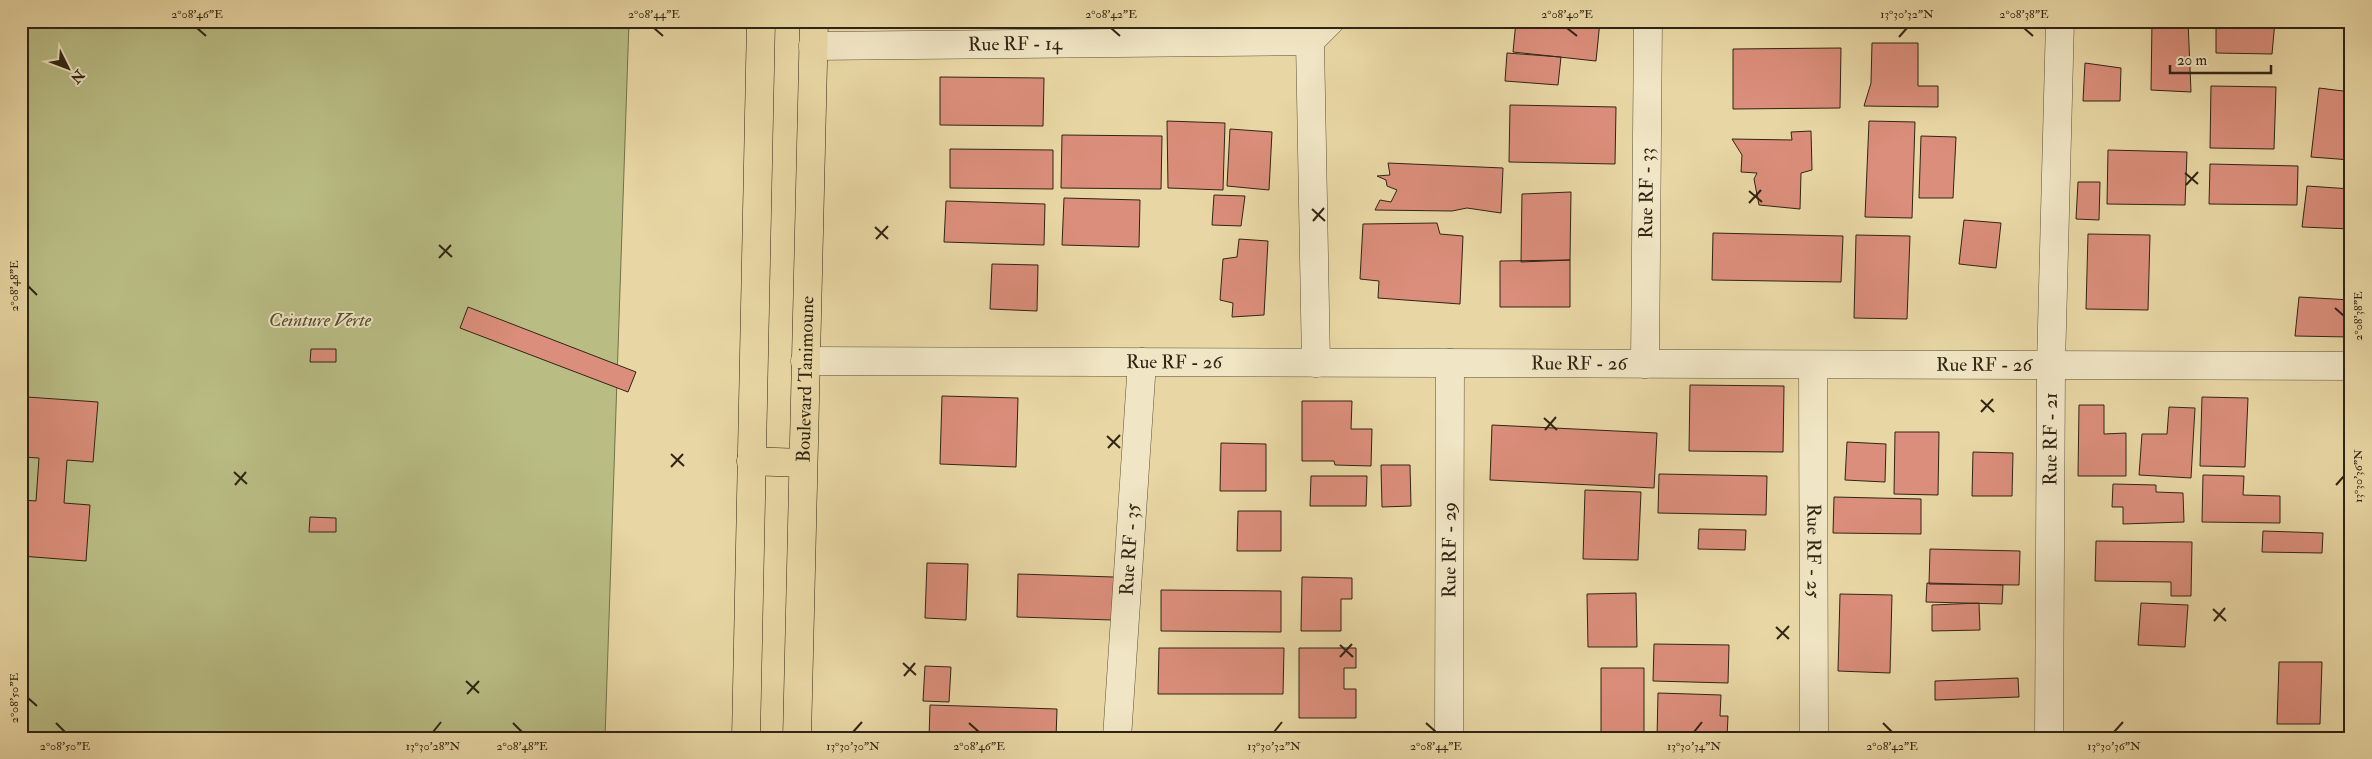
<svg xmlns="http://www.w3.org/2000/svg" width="2372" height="759" viewBox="0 0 2372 759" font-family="'IM FELL Double Pica',serif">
<rect width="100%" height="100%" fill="#e8d7a4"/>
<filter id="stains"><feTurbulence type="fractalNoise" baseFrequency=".004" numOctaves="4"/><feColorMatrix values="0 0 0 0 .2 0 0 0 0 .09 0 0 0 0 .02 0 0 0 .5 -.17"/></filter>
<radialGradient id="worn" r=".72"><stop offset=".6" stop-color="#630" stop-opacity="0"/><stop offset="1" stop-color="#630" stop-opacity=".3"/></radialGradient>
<path fill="#b9bd84" stroke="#74704c" d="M21 21H629L605 738H21Z"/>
<path fill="#db8e7b" stroke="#302414" d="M1516 21H1600L1596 61 1513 52Z
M1907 21H1994L1907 25Z
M2152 21H2188L2191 92 2151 90Z
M2216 21H2275L2272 54 2216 53Z
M1872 43H1918V86H1938V107L1864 106 1871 83Z
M1841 48 1840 108 1733 109V49Z
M1507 53 1561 57 1558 85 1505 81Z
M2085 63 2121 68 2120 101H2083Z
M940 77 1044 78 1043 126 940 125Z
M2211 86 2276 87 2274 149 2210 148Z
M2319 88 2351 92V160L2311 157Z
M1510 105 1616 107 1615 164 1509 162Z
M1167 121 1225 123 1223 190 1168 188Z
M1869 121 1915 122 1912 218 1865 217Z
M1230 129 1272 132 1269 190 1227 186Z
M1811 131 1812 170 1801 173 1800 209 1759 205 1754 179 1757 173 1741 172 1742 155 1732 139 1792 140 1791 132Z
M1062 135 1162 136 1161 189 1061 188Z
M1921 136 1956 137 1953 198H1919Z
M950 149 1053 150V189L950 188Z
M2108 150 2187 152 2185 205 2107 204Z
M1388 163 1503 168 1501 213 1467 208 1452 211 1375 210 1380 200 1391 202 1397 190 1387 186 1386 180 1377 176 1390 175Z
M2210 164 2298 166 2297 205 2209 204Z
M2078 182H2100L2099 220 2076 219Z
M2307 186 2351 189V229L2302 227Z
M1571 192 1570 260 1521 262 1522 194Z
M1214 195 1245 196 1241 226 1212 225Z
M1064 198 1140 200 1139 247 1062 245Z
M946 201 1045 204 1044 245 944 242Z
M1964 220 2001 223 1996 268 1959 264Z
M1437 223 1440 234 1463 236 1460 304 1378 298 1379 281 1360 279 1363 224Z
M1713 233 1843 236 1841 282 1712 280Z
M2088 234 2150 235 2148 310 2086 309Z
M1856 235 1910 236 1907 319 1854 318Z
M1239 239 1268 241 1264 315 1232 317 1233 303 1220 300 1223 259 1237 257Z
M1570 260V307H1500V261Z
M992 264 1038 265 1037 311 990 309Z
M2299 297 2351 300V337L2295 336Z
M468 307 636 372 628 392 460 328Z
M311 349H336V362H310Z
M1690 385 1784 386 1783 452 1689 451Z
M942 396 1018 398 1016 467 940 464Z
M27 397 98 402 93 462 67 460 64 503 90 505 86 561 21 556V500L36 501 39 458 22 457Z
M2202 397 2248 398 2245 467 2200 466Z
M1302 401H1352L1351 429H1372L1371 466 1335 465 1334 461H1302Z
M2079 405H2104V434L2126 433V476H2078Z
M2169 407 2195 408 2191 478 2139 475 2142 434H2167Z
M1492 425 1657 433 1654 488 1490 480Z
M1895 432H1939L1938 495 1894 494Z
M1847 442 1886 444 1885 482 1845 480Z
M1221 443 1266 444V491H1220Z
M1973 452 2013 453 2012 496H1972Z
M1381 465H1410L1411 506 1382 507Z
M1659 474 1767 476 1766 515 1658 513Z
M2203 475 2244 476 2243 495 2280 496V523L2202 522Z
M1311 476H1367L1366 506H1310Z
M2113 484 2156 485V492L2183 493 2184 522 2123 524V507H2112Z
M1585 490 1641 492 1638 560 1583 559Z
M1834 497 1921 499V534L1833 533Z
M1238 511H1281V551H1237Z
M310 517 336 518V532H309Z
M1699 529 1746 530 1745 550 1698 549Z
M2263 531 2323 533 2322 553 2262 552Z
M2096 541 2192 542 2191 596H2171V582L2095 581Z
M1930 549 2020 551 2019 585 1929 584Z
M927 563 968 564 966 620 925 618Z
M1018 574 1114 577 1113 620 1017 617Z
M1302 577 1352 578V599H1341V631H1301Z
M1927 583 2003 585 2002 604 1926 602Z
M1161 590 1281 591V632L1161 631Z
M1636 593 1637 647H1588L1587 594Z
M1840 594 1892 595 1890 673 1838 671Z
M1979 603 1980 630 1932 631V605Z
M2141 603 2188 605 2185 647 2138 645Z
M1654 644 1729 645 1728 683 1653 681Z
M1159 648H1284L1283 694H1158Z
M1299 648H1356V668H1344V689H1356V718H1299Z
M2279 662H2322L2320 724H2277Z
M925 666 951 667 949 702 923 701Z
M1601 668H1644V738H1601Z
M2018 678 2019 697 1935 700V681Z
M1658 693 1721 695 1720 716H1728L1727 738H1657Z
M930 705 1057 709 1056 738H929Z
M2196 732 2268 733V738H2196Z
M1576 735H1597V738H1576Z
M1892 736 1976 738H1892Z"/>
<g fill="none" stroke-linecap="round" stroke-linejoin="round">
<g stroke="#5e5138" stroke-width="29">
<g id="minor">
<path d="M1310 41 1316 363"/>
<path id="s1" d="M813 46 1310 41 1330 21"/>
<path id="s2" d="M805 361 2351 366"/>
<path id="s3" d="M1645 364 1648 21"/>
<path id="s4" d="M1813 365 1814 738"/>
<path id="s5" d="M1117 738 1142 362"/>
<path id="s6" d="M1449 738 1450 363"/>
<path id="s7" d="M2049 738 2051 365 2060 21"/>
</g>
</g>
<g stroke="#302414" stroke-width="29">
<g id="primary">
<path d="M751 461 803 463"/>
<path d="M746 738 761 21"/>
<path id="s8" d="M797 738 814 21"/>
</g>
</g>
<use href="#minor" stroke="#f0e5c4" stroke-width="28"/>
<use href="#primary" stroke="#e8d7a4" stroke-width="28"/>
</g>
<path fill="none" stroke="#302414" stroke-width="2" d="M197 28 206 36M654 28 663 36M1111 28 1120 36M1567 28 1577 36M2024 28 2033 36M1899 37 1907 28M2185 173 2198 184M2186 185 2198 172M1749 191 1762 202M1749 203 1761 190M1312 209 1325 221M1313 221 1324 208M875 227 888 239M876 239 888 226M439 245 452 257M439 258 451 245M28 286 37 295M2335 308 2344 316M1981 400 1994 412M1981 412 1993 399M1544 418 1557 430M1545 430 1556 417M1107 436 1120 448M1108 448 1120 435M671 454 684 466M671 467 683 454M234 472 247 484M235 485 246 472M2336 485 2344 476M2213 609 2226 621M2214 621 2225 608M1776 627 1789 639M1777 639 1789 626M1340 645 1353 657M1340 657 1352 644M903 663 916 675M904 676 915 663M466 681 479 693M467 694 479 681M28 698 37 706M56 723 65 732M513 723 522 732M969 723 979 732M1426 723 1436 732M1883 723 1892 732M433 732 441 722M853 732 862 722M1274 732 1282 722M1694 732 1702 722M2114 732 2123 722"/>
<g text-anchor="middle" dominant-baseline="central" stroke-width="4" stroke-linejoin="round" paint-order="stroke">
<g font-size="19" fill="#302414" stroke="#f0e5c4">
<text stroke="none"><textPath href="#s1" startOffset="202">Rue RF - 14</textPath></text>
<text stroke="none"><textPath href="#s3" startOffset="171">Rue RF - 33</textPath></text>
<text stroke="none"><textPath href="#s2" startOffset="369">Rue RF - 26</textPath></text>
<text stroke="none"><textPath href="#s2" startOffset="774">Rue RF - 26</textPath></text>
<text stroke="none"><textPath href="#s2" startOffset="1179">Rue RF - 26</textPath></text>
<text stroke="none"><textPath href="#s8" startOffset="359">Boulevard Tanimoune</textPath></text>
<text stroke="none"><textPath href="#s7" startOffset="299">Rue RF - 21</textPath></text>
<text stroke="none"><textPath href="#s5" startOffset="189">Rue RF - 35</textPath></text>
<text stroke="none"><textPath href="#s6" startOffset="188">Rue RF - 29</textPath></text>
<text stroke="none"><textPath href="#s4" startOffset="186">Rue RF - 25</textPath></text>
</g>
<g font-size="19" font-style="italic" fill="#524a30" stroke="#f0e5c4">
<text x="320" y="320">Ceinture Verte</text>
</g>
</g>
<rect width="2372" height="759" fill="none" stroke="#e8d7a4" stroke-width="55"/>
<g transform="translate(68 68) rotate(132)" stroke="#f0e5c4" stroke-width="4" paint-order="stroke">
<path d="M0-4L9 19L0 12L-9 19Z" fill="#302414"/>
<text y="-8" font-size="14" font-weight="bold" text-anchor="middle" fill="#302414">N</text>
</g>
<path d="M2170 65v8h101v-8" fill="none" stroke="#302414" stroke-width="2.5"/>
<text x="2177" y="65" font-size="15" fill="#302414" stroke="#f0e5c4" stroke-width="4" paint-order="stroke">20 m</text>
<rect x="28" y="28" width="2316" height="704" fill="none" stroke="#302414" stroke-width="2"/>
<g font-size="12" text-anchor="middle" fill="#302414">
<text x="197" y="18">2°08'46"E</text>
<text x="654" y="18">2°08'44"E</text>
<text x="1111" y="18">2°08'42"E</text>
<text x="1567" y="18">2°08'40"E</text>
<text x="1907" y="18">13°30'32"N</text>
<text x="2024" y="18">2°08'38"E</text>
<text transform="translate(14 286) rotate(-90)" y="4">2°08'48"E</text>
<text transform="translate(2358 316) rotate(-90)" y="4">2°08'38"E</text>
<text transform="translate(2358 476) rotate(-90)" y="4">13°30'36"N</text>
<text transform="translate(14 698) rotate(-90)" y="4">2°08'50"E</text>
<text x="65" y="750">2°08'50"E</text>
<text x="433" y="750">13°30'28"N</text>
<text x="522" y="750">2°08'48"E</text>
<text x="853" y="750">13°30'30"N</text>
<text x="979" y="750">2°08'46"E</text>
<text x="1274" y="750">13°30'32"N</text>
<text x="1436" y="750">2°08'44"E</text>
<text x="1694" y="750">13°30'34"N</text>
<text x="1892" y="750">2°08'42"E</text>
<text x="2114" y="750">13°30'36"N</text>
</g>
<rect width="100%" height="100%" filter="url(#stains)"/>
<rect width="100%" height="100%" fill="url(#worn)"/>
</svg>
